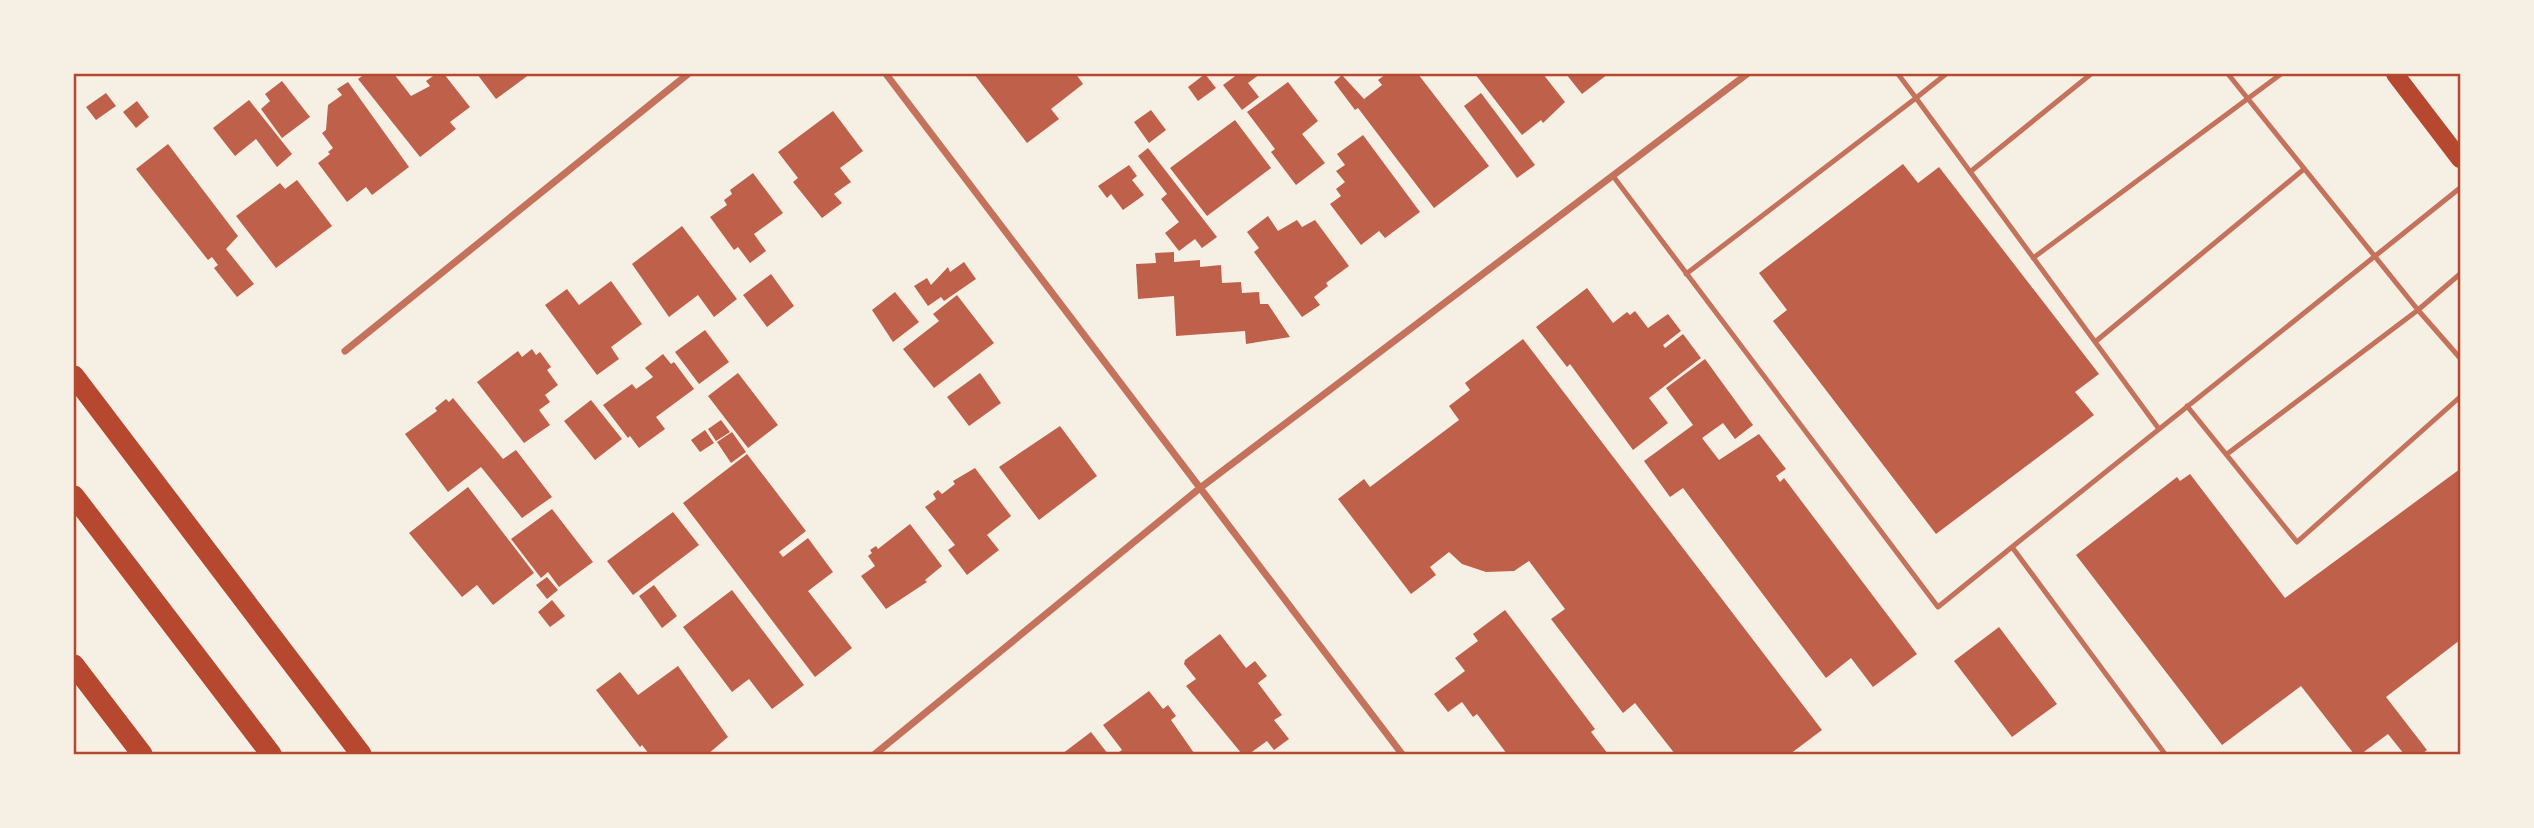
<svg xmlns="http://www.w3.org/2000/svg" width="2534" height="828" viewBox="0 0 2534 828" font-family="Helvetica,sans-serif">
<rect width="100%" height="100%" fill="#f6efe4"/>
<path fill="#bf614a" d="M365 74H394L411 96 430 86 426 81 436 74H444L470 107 450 122 456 129 420 157 358 79Z
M477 74H530L496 99Z
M974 74H1076L1083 84 1051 109 1059 119 1027 143Z
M1205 74 1216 88 1198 101 1188 87Z
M1238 74H1260L1248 83 1259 97 1242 110 1223 85Z
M1386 74 1393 76 1397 74H1418L1489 166 1434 208 1358 108 1355 110 1334 82 1342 75 1364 99 1382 85 1378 80Z
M1475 74H1543L1565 102 1543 123 1541 120 1522 135Z
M1566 74H1608L1582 94Z
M282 81 310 117 282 138 261 109 270 101 265 94Z
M348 82 409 167 372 195 366 187 347 202 318 163 330 154 328 152 333 148 322 133 326 130 328 105 342 95 337 89Z
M1288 82 1318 121 1302 134 1325 163 1296 185 1271 152 1275 149 1247 112Z
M106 93 116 106 96 120 86 107Z
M1481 93 1535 165 1517 178 1464 106Z
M249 100 292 154 277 167 256 139 235 156 213 128Z
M137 101 149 117 136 128 123 112Z
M1151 110 1166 130 1149 143 1134 122Z
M833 111 863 151 840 168 851 182 834 194 842 203 822 218 793 182 798 178 778 152Z
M1235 120 1271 168 1207 216 1170 168Z
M1363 135 1420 212 1385 238 1379 231 1361 245 1330 204 1341 196 1336 189 1345 182 1336 171 1345 165 1337 154Z
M168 144 238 236 226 249 254 284 237 297 214 268 218 265 212 257 208 260 136 169Z
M1148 148 1217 237 1202 248 1195 239 1179 251 1165 233 1179 222 1161 199 1167 194 1138 156Z
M1903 164 1918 183 1939 167 2099 374 2075 392 2094 415 1936 534 1773 321 1787 310 1759 273Z
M1129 165 1137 176 1132 180 1144 195 1123 210 1111 194 1107 198 1098 186Z
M753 173 783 213 754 234 766 251 750 263 738 247 734 250 710 217 727 205 724 200 732 194 730 190Z
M297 180 332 226 276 268 236 216 280 183 285 189Z
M1268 216 1278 231 1297 220 1302 227 1315 220 1349 266 1326 283 1328 286 1314 297 1320 305 1302 317 1254 252 1259 248 1247 232Z
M682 226 737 299 714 317 698 295 669 317 632 264Z
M1174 252V262L1200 260V267L1221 265 1222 283 1241 282 1242 293 1259 292 1260 304H1268L1290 337 1246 344 1245 331 1176 336 1174 296 1138 299 1136 264 1156 263 1155 253Z
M964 262 976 279 944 301 941 297 928 306 914 286 927 278 931 285 948 267 950 272Z
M771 274 794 306 767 327 743 295Z
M611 281 642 324 611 347 619 359 597 375 545 305 567 289 579 305Z
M1587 288 1613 323 1627 312 1630 315 1635 311 1648 328 1668 314 1681 331 1663 345 1665 348 1683 334 1701 358 1649 398 1668 423 1633 450 1570 364 1567 367 1536 327Z
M895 292 919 322 893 342 872 310Z
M957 295 994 343 934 388 903 349 939 321 933 314Z
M705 330 729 362 699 384 675 352Z
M1523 339 1822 730 1790 754H1675L1635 703 1623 713 1551 619 1565 609 1529 561 1514 571 1486 572 1462 564 1449 552 1430 567 1436 575 1411 594 1338 499 1364 479 1370 487 1459 420 1449 406 1470 390 1465 383Z
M532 349 536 355 540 352 551 367 547 370 558 385 545 395 550 402 539 410 550 425 524 443 477 382 518 351 522 357Z
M663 354 671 364 674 362 694 389 656 417 665 429 639 448 630 436 628 438 603 405 632 384 636 389 653 377 645 368Z
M1705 359 1753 425 1735 439 1723 423 1702 438 1719 460 1759 434 1786 469 1776 476 1780 482 1784 478 1917 654 1873 687 1851 658 1826 678 1683 488 1670 497 1644 461 1693 425 1666 388Z
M738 373 778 425 748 448 708 396Z
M980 373 1001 403 969 426 947 397Z
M453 398 503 459 516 450 552 497 522 518 481 467 448 492 405 434 437 411 435 408 446 399 449 402Z
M591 400 622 439 595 460 564 421Z
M721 420 730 432 716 441 708 429Z
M1060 426 1097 476 1039 520 999 467Z
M705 430 714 443 700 452 691 440Z
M732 432 746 452 731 463 717 442Z
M747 454 806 531 779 552 783 557 808 538 833 572 808 591 852 648 815 677 683 503Z
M975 468 1011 516 987 535 999 550 967 575 948 550 955 545 925 507 936 499 933 494 938 490 942 494 955 484 953 481Z
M2460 469V640L2386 697 2427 750 2422 754H2404L2388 734 2361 754H2354L2301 686 2222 745 2076 555 2177 477 2180 481 2190 474 2285 598Z
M468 487 534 573 493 605 477 585 462 597 409 533Z
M552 509 593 562 559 587 548 572 541 578 511 539Z
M673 512 699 545 633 595 607 561Z
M910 524 942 566 925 580 927 582 886 609 861 576 875 566 868 556 872 553 870 550 876 546 878 549Z
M547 577 558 590 547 599 536 585Z
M654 585 677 616 662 628 639 596Z
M732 590 804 685 772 709 749 679 732 692 683 627Z
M552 600 565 616 550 627 538 612Z
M1505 610 1595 729 1591 732 1608 754H1507L1477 714 1473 717 1462 702 1448 712 1434 694 1465 671 1455 658 1478 641 1473 634Z
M1999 627 2057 704 2012 737 1954 661Z
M1220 634 1246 668 1255 661 1267 676 1258 683 1282 715 1274 720 1289 739 1274 750 1267 741 1249 754H1242L1186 686 1196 679 1184 664 1185 660Z
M678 666 728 737 708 754H649L642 745 640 747 596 690 620 672 638 695Z
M1149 691 1163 709 1168 705 1176 716 1171 720 1194 753 1192 754H1116L1122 750 1103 725Z
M1091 732 1108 754H1062Z"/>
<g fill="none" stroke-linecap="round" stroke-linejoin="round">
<path stroke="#c5725c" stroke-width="5" d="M1946 74 1916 98 2159 429
M2228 74 2418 310 2460 274
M1970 172 2091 74
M1613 176 1938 607 2012 547 2165 754
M2033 258 2281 74
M1686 274 1916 98 1898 74
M2095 342 2304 169
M2187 406 2297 542 2460 397
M2227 454 2418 310 2460 358
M2012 547 2460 188"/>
<path stroke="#c5725c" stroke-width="7" d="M886 74 1402 754
M345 351 688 74
M875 754 1200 488 1747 74"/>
<path stroke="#b5482f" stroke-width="18" d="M2395 74 2460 159"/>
<path stroke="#b5482f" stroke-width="21" d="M74 376 361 754
M74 496 271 754
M74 665 142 754"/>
</g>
<rect width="2534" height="828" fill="none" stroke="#f6efe4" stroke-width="150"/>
<rect x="75" y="75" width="2384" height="678" fill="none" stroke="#b5482f" stroke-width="2.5"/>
</svg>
